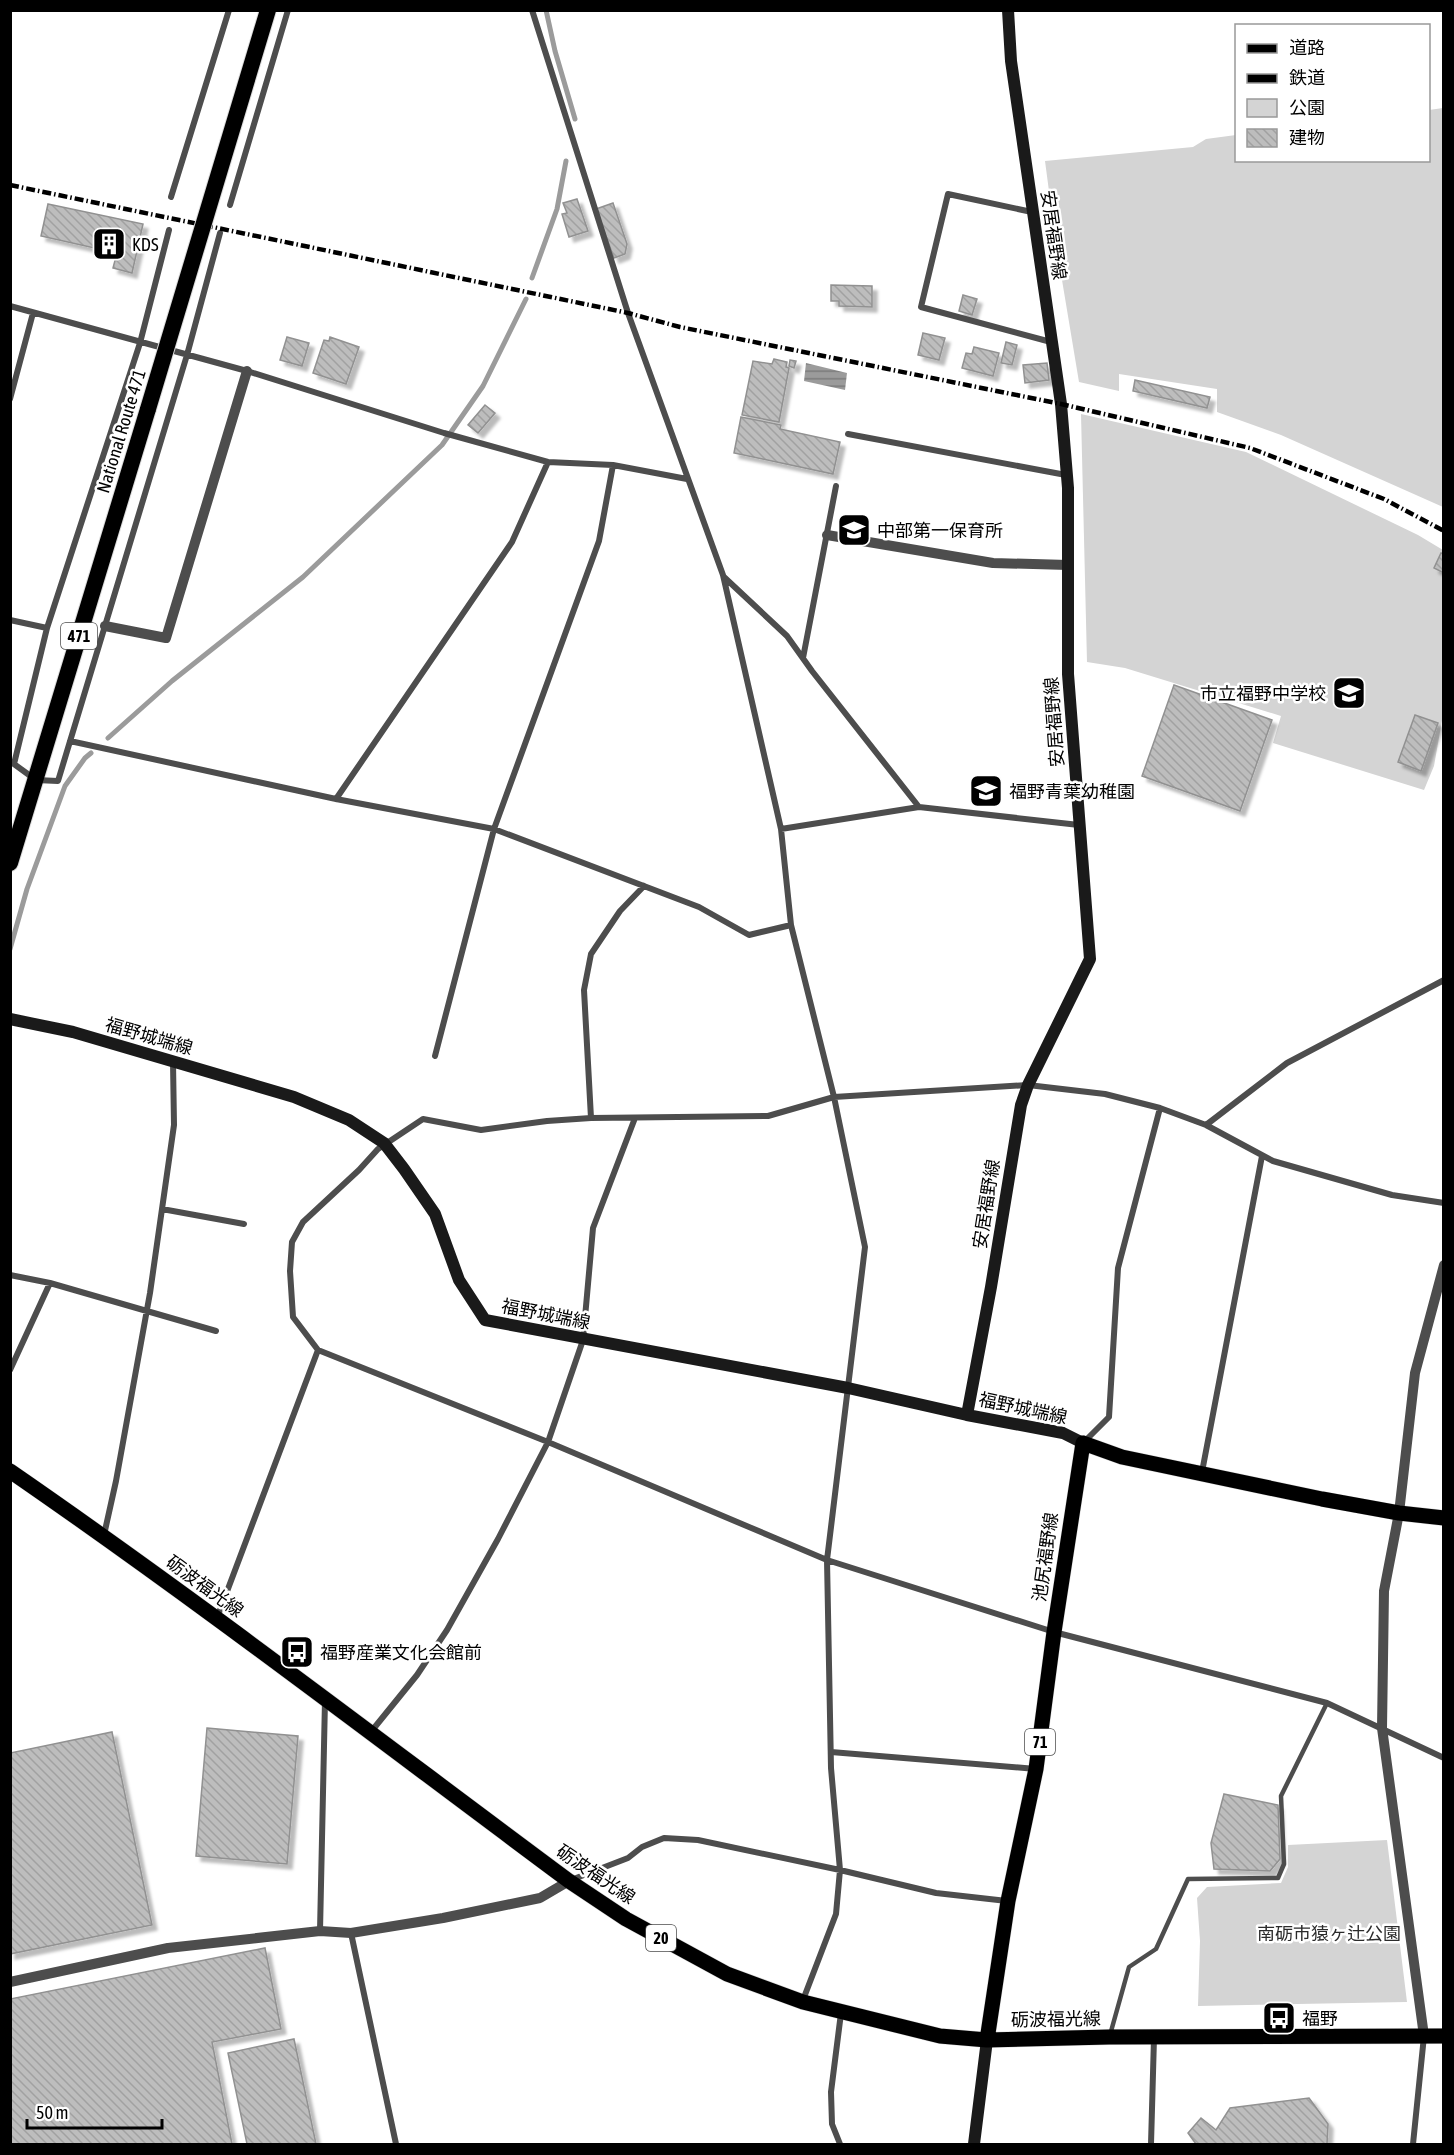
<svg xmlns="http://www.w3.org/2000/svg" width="1454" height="2155" viewBox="0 0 1454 2155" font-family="'Asap Condensed','Noto Sans JP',sans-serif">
<defs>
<pattern id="water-rules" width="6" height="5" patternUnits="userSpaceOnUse" patternTransform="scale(1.5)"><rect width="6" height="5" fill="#9b9b9b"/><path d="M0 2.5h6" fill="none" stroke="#7c7c7c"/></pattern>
<pattern id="building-back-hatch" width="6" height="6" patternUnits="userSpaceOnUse" patternTransform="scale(1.5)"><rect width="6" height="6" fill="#bdbdbd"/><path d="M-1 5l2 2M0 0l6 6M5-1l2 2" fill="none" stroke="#a1a1a1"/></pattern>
<filter id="shadow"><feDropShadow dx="5" dy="5" stdDeviation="1.5" flood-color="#0004"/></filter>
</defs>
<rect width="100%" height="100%" fill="#fff"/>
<path fill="#d4d4d4" d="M1443 108V507L1281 435 1217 412V389L1119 374V391L1079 382 1056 244 1045 161 1193 147 1206 139 1236 135V160H1428L1429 110Z
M1081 414 1246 452 1418 535 1443 550V715L1434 766 1424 790 1273 743 1281 716 1125 668 1087 662Z
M1387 1840 1407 2002 1198 2006 1200 1941 1197 1898 1207 1887 1281 1883 1288 1867V1845Z"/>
<path fill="url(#water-rules)" d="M806 363 847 373 845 390 804 381Z"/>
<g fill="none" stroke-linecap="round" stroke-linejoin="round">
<path stroke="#9b9b9b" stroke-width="5" d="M546 10 555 51 575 119
M532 278 557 209 566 161
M108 738 172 681 303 577 442 445 483 386 526 299
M10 949 27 889 65 786 85 758 91 753"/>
</g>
<path fill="url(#building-back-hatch)" stroke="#919191" stroke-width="1.5" filter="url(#shadow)" d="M577 199 588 231 569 237 562 214 567 213 563 203Z
M613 203 627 244 625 254 614 258 596 209Z
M48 204 143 224 132 273 113 268 117 253 41 236Z
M831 285 872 286V307L839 306V301H831Z
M963 295 977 299 972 315 959 311Z
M923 333 945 338 939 360 918 355Z
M287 337 309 343 302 366 280 360Z
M330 337 359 347 346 384 313 373 324 340 329 341Z
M1006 342 1017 345 1012 365 1001 363Z
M974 347 999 353 993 376 962 368 966 353 972 354Z
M774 359 787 362 786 367 789 368 779 422 742 415 753 361 772 364Z
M790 360 796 361 794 368 789 366Z
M1047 363 1049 380 1025 383 1023 365Z
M1135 380 1210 397 1207 408 1133 391Z
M485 405 495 413 478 433 468 425Z
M741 417 781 425 780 429 840 442 833 474 734 453Z
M1441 553 1444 554V573L1434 568Z
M1174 685 1272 720 1240 811 1142 776Z
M1415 715 1438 723 1421 771 1398 762Z
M207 1728 298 1736 287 1864 196 1856Z
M112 1732 152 1925 10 1954V1753Z
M1224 1794 1278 1805 1280 1859 1270 1871 1214 1869 1211 1843Z
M265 1948 281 2029 212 2042 232 2144H10V1999Z
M294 2039 316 2144H247L228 2053Z
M1309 2098 1328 2124 1327 2144H1196L1188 2133 1201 2118 1216 2130 1230 2108Z"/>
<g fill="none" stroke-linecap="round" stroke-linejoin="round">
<g stroke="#dbdbdb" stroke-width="16">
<path id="primary" d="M10 1471C200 1602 383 1743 569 1881L626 1919 727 1974 803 2002 940 2036 987 2040 1109 2037 1444 2036
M987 2040 1008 1901 1036 1769 1054 1632 1083 1443 1122 1457 1322 1499 1399 1513 1444 1518"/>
</g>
<g stroke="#dbdbdb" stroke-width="18">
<path id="trunk" d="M10 863 148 409"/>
</g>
<path stroke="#4d4d4d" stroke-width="4.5" d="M1110 2035 1129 1967 1156 1949 1188 1879 1278 1878 1284 1864 1281 1796 1327 1703"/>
<path stroke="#4d4d4d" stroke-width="6" d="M532 10 628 313 723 575 781 829 791 925 834 1097 865 1247 827 1560 831 1768 840 1870 836 1914 803 2000
M171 197 229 10
M230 205 288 10
M1032 212 948 194 921 307 1051 342
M169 230 140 343 47 628 14 764 36 780 58 781 187 355 220 233
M10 306 247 371 444 433 548 462 613 465 687 479
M10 399 33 313
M848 434 1066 475
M724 577 787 636 812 671 919 807
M10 620 47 628
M803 658 836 486
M70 741 336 799 494 829 699 907 749 935 791 925
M336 799 512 542 548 462
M781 829 919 807 1079 825
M435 1056 494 829 599 541 613 465
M591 1118 584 990 591 954 620 911 644 886
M1206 1125 1287 1063 1444 980
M1444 1203 1392 1195 1273 1161 1206 1125 1160 1108 1105 1094 1028 1085 834 1097 768 1116 591 1118 547 1121 481 1130 423 1119 378 1149 359 1170 303 1222 292 1242 290 1271 293 1317 318 1350 548 1442 827 1560 1054 1632 1327 1703 1444 1758
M162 1209 244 1224
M10 1275 50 1283 10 1370
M50 1283 216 1331
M1083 1443 1109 1417 1118 1268 1160 1108
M1202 1472 1262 1156
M104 1535 116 1481 150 1293 174 1125 173 1062
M217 1618 318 1350
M370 1733 417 1675 447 1630 498 1539 548 1442 583 1340 593 1228 635 1118
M831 1752 1036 1769
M571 1880 628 1858 642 1847 664 1838 698 1840 840 1870 936 1893 1007 1901
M320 1931 325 1700
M351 1933 396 2144
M840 2144 832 2124 831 2092 841 2013
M1151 2144 1154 2038
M1413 2144 1424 2036"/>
<path stroke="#4d4d4d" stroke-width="10" d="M827 535 993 563 1068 565
M105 626 166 638 247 371
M10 1982 168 1948 320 1931 351 1933 443 1918 540 1898 569 1881
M1424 2036 1382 1728 1384 1591 1399 1513 1415 1373 1444 1265"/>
<path stroke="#1a1a1a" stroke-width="12" d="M10 1019 73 1032 294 1097 349 1120 384 1143 404 1169 435 1214 459 1280 485 1320 848 1388 967 1415 1063 1433 1083 1443
M967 1415 991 1287 1021 1105 1028 1085 1090 959 1068 674V488L1061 404 1011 61 1008 10
M974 2144 987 2040"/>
<use href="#primary" stroke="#000" stroke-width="15"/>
<use href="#trunk" stroke="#000" stroke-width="16"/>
<path stroke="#000" stroke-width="4.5" stroke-dasharray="9 3 1.5 3" stroke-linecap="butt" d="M10 185 628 313 680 327 1061 404 1250 448 1384 499 1444 531"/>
<g stroke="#dbdbdb" stroke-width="18" stroke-linecap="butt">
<path id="trunk-bridge" d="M148 409 268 10"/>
</g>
<use href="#trunk-bridge" stroke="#000" stroke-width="16"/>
</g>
<defs>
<g id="building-square" transform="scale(1.725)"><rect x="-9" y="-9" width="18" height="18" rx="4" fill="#000" stroke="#fff"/><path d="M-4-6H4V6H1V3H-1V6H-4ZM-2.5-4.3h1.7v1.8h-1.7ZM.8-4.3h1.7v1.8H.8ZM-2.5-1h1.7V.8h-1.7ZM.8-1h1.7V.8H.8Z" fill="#fff"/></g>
<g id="school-square" transform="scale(1.725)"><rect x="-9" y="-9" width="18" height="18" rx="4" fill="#000" stroke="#fff"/><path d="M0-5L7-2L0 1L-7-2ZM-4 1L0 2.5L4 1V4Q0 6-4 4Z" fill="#fff"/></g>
<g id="bus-square" transform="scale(1.725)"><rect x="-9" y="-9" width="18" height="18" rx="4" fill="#000" stroke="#fff"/><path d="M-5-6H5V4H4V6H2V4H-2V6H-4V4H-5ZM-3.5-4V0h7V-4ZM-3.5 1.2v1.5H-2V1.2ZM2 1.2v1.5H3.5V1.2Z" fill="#fff"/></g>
</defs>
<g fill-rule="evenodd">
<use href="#building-square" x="109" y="244"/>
<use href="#school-square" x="854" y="530"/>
<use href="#school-square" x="1349" y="693"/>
<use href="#school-square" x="986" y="791"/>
<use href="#bus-square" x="297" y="1652"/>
<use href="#bus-square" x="1279" y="2018"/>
</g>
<g text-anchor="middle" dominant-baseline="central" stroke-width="5" stroke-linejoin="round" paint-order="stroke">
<g fill="#fff" stroke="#4c4c4c" stroke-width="1.5">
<rect x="61" y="623" width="36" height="26" rx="4.5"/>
<rect x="1025" y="1729" width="30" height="26" rx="4.5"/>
<rect x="646" y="1925" width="30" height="26" rx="4.5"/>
</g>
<g font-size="16" font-weight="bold" fill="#000">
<text x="79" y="636">471</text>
<text x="1040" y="1742">71</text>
<text x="661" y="1938">20</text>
</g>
<g font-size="18" fill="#000" stroke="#fff">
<text transform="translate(1054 235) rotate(82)">安居福野線</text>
<text transform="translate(121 431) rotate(-73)">National Route 471</text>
<text transform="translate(1054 722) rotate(-94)">安居福野線</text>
<text transform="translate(149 1036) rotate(16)">福野城端線</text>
<text transform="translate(986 1204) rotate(-81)">安居福野線</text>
<text transform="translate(546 1314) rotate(11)">福野城端線</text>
<text transform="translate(1023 1408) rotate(12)">福野城端線</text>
<text transform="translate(1045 1557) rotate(-82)">池尻福野線</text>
<text transform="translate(205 1586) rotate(36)">砺波福光線</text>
<text transform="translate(596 1874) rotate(34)">砺波福光線</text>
<text transform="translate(1056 2019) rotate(-1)">砺波福光線</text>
</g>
<g font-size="18" fill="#000" stroke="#fff" text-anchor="start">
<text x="132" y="244">KDS</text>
<text x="877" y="530">中部第一保育所</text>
<text x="1326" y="693" text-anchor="end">市立福野中学校</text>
<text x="1009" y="791">福野青葉幼稚園</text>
<text x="320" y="1652">福野産業文化会館前</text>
<text x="1302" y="2018">福野</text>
</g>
<g font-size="18" fill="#2b2b2b" stroke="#fff">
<text x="1329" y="1933">南砺市猿ヶ辻公園</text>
</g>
</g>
<rect width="1454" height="2155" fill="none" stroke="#000000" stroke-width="24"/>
<rect x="1235" y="24" width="195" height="138" fill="#ffffff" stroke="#999999" stroke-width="1.5"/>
<rect x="1247" y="44" width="30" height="9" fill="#000000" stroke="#999999" stroke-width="1.5"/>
<text x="1289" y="54" font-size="18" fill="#000000">道路</text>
<rect x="1247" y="74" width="30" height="9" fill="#000000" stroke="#999999" stroke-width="1.5"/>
<text x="1289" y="84" font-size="18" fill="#000000">鉄道</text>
<rect x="1247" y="99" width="30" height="18" fill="#d4d4d4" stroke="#999999" stroke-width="1.5"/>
<text x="1289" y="114" font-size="18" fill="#000000">公園</text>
<rect x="1247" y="129" width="30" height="18" fill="url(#building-back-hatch)" stroke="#999999" stroke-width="1.5"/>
<text x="1289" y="144" font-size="18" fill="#000000">建物</text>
<path d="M27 2119v9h135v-9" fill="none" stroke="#000000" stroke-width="3"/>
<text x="36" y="2119" font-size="18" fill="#000000" stroke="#ffffff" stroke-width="4.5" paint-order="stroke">50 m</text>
</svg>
